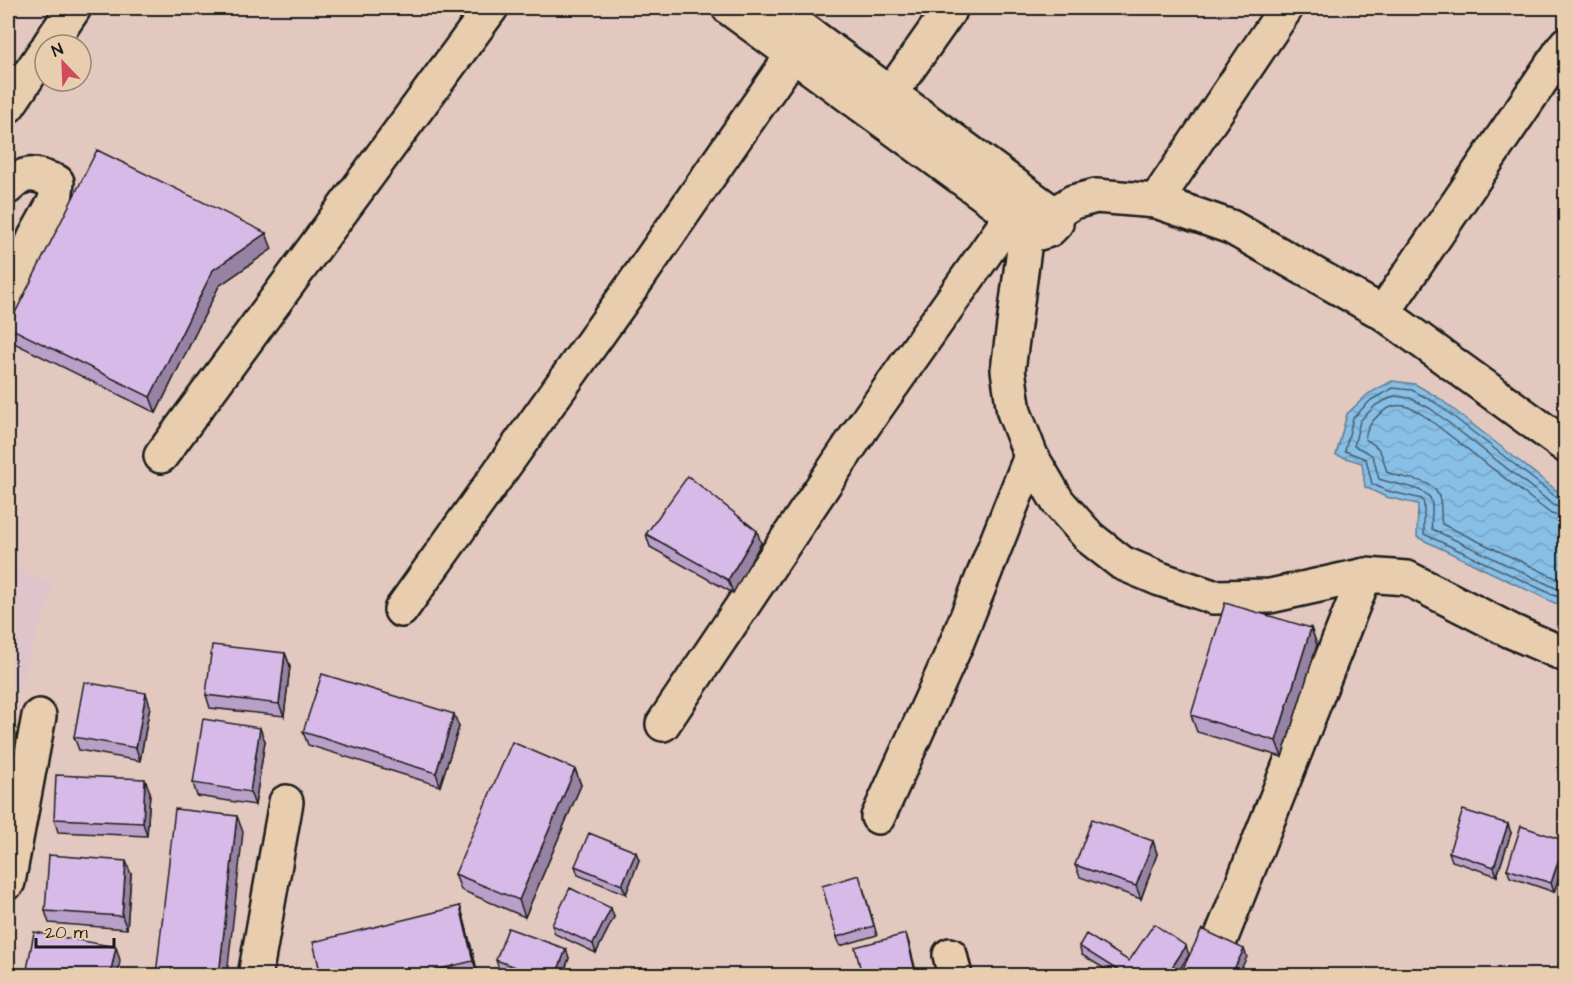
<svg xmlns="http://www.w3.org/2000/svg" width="1573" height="983" viewBox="0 0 1573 983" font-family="'Architects Daughter',sans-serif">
<defs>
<pattern id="water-waves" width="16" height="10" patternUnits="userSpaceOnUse" patternTransform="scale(1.5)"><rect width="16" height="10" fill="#88bfe6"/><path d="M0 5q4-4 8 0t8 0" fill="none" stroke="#75a4c5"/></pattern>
</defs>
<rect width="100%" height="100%" fill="#e3c8c0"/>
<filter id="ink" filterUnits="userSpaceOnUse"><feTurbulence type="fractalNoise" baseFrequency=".0167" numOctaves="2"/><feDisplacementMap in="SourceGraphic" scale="12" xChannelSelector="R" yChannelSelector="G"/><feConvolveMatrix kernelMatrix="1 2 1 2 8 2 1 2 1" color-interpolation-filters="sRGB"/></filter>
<g filter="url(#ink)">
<path fill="#dfc4cc" d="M8 565 54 583 8 722Z"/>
<path fill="url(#water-waves)" stroke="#5d7e95" stroke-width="1.5" d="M1392 381 1415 384 1439 398 1565 497V608L1417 537 1418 504 1386 497 1365 487 1362 463 1336 455 1347 414 1368 394Z"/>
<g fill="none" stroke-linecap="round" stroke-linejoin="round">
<path stroke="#475d6d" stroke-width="1.5" d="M1566 501 1560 500 1436 403 1412 390 1393 388 1371 400 1353 418 1345 451 1366 459 1372 484 1388 491 1422 499 1424 504V534L1566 601
M1566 509 1555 506 1431 409 1410 398 1394 396 1376 405 1360 421 1354 446C1380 457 1371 455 1379 479 1391 484 1427 487 1431 500 1434 509 1430 520 1432 529L1566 593
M1566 518 1551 514 1426 417C1420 413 1412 408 1405 406 1387 402 1367 422 1365 439 1383 449 1381 453 1387 472 1404 481 1435 476 1440 500 1442 508 1440 516 1442 524L1566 583"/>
<g stroke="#1c1c1c" stroke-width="38">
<path id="minor" d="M729 8 1027 226 1039 233 1049 230 1056 223 1054 214 774 8
M49 45 74 8
M891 93 951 8
M8 106 45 51
M8 187C27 169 34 174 57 182L55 201 35 237 8 300
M1156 201 1286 8
M1054 214 1073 202 1096 196 1156 201 1231 227 1383 313 1566 446
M1027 226 1008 370 1014 412 1031 456 1058 502 1090 538 1122 563 1160 579 1213 597 1270 596 1365 575 1407 578 1511 631 1566 655
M1383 313 1566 44
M161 456 491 8
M401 610 634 284 794 53
M663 724 864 425 1012 215
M878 817 955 647 1031 456
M8 882 39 716
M1219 943 1365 575
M950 955 955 976
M255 976 286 802"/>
</g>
<use href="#minor" stroke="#e8ceaf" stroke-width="33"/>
</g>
<path fill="#b9a0c8" stroke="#1c1c1c" stroke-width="1.5" d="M272 249 219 286 156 413 14 343 8 327Z
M646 534 761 543 733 593 650 547Z
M1311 628 1317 645 1282 757 1197 732 1191 715Z
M285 653 290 666 284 716 210 708 206 695Z
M150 706 140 761 79 750 74 737Z
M459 727 440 786 308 745 303 732Z
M265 741 255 805 197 796 193 783Z
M575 769 581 785 525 917 461 890 455 874Z
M150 792 147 836 58 832 54 819Z
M1511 833 1497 876 1452 861 1449 852Z
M1153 841 1157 854 1141 899 1080 877 1075 865Z
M1565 841 1566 857 1554 892 1510 877 1507 869Z
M639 860 626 894 578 875 575 866Z
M131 874 127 929 49 923 45 911Z
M862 884 877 935 840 946 837 937Z
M460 906 464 919 478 974 472 975H321Z
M614 917 596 953 555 934 552 925Z
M1079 946 1129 961 1176 975H1115L1082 955Z
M566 949 569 958 563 975H517L499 969 496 960Z"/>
<path fill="#9682a2" stroke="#1c1c1c" stroke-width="1.5" d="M266 233 272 249 219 286 156 413 150 397 213 270Z
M757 531 761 543 733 593 728 580Z
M1311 628 1317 645 1282 757 1276 741Z
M285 653 290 666 284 716 279 704Z
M146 693 150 706 140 761 136 748Z
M454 714 459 727 440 786 436 773Z
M260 728 265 741 255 805 250 792Z
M575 769 581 785 525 917 519 900Z
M145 779 150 792 147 836 143 823Z
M237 816 243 832 227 975H219Z
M1508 824 1511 833 1497 876 1494 867Z
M1153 841 1157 854 1141 899 1136 886Z
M1565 841 1566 857 1554 892 1551 883Z
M636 852 639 860 626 894 622 885Z
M126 861 131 874 127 929 122 916Z
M460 906 464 919 478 974 473 961Z
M611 908 614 917 596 953 593 944Z
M906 934 909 943 917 975H916Z
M1186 946 1189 955 1176 975H1167Z
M116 947 120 960 118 975H110Z
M566 949 569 958 563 975H556Z
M1244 949 1247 957 1238 975H1231Z"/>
<path fill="#d7bae8" stroke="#1c1c1c" stroke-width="1.5" d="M97 150 266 233 213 270 150 397 8 327Z
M688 476 757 531 728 580 646 534Z
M1225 603 1311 628 1276 741 1191 715Z
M212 645 285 653 279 704 206 695Z
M322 674 454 714 436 773 303 732Z
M84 682 146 693 136 748 74 737Z
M203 719 260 728 250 792 193 783Z
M512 742 575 769 519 900 455 874Z
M56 775 145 779 143 823 54 819Z
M175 809 237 816 219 975H156Z
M1463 810 1508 824 1494 867 1449 852Z
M1092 819 1153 841 1136 886 1075 865Z
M1521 826 1565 841 1551 883 1507 869Z
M589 833 636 852 622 885 575 866Z
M49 855 126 861 122 916 45 911Z
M859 875 874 926 837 937 822 886Z
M570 888 611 908 593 944 552 925Z
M460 906 473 961 415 975H321L313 942Z
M1154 924 1186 946 1167 975H1125L1079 946 1086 934 1129 961Z
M508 928 566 949 556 975H537L496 960Z
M1202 929 1244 949 1231 975H1180Z
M34 932 116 947 110 975H26Z
M906 934 916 975H862L855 947Z
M1031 967 1053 975H1028Z
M828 971 829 975H816Z"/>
</g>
<rect width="1573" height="983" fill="none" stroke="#e8ceaf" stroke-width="30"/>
<rect x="15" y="15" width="1543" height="953" fill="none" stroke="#1c1c1c" stroke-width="2" filter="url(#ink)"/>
<g transform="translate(63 63) rotate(337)"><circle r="28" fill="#e8ceaf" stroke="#968774" stroke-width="1.5"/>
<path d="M0-4.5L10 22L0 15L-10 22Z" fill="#d1495b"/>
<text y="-9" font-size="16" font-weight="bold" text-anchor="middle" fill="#1c1c1c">N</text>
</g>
<path d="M36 938v9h78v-9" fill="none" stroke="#1c1c1c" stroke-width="3"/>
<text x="45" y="938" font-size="18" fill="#1c1c1c" stroke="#e8ceaf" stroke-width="4.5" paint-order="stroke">20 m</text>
</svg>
